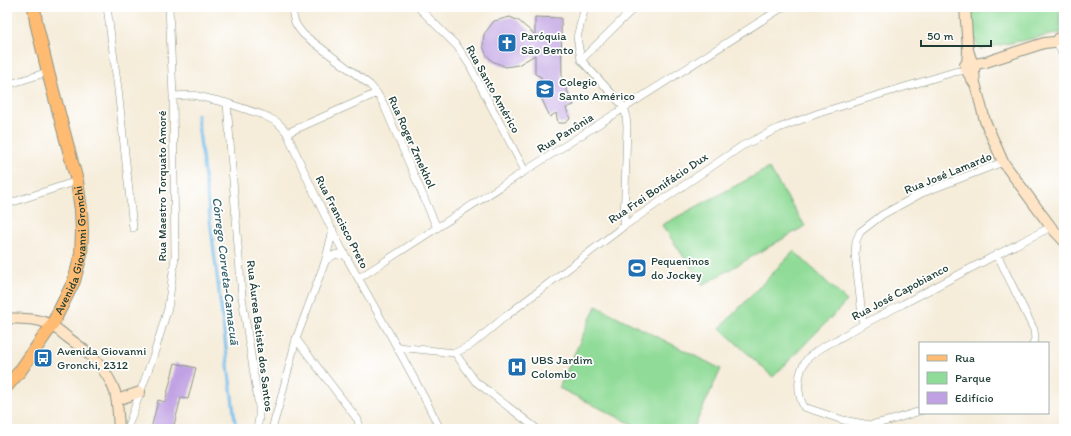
<svg xmlns="http://www.w3.org/2000/svg" width="1071" height="436" viewBox="0 0 1071 436" font-family="Itim,sans-serif">
<rect width="100%" height="100%" fill="#fff"/>
<filter id="ink" filterUnits="userSpaceOnUse"><feTurbulence type="fractalNoise" baseFrequency=".025" numOctaves="2"/><feDisplacementMap in="SourceGraphic" scale="8" xChannelSelector="R" yChannelSelector="G"/><feConvolveMatrix kernelMatrix="1 2 1 2 8 2 1 2 1" color-interpolation-filters="sRGB"/></filter>
<filter id="wash" filterUnits="userSpaceOnUse"><feTurbulence type="fractalNoise" baseFrequency=".012" numOctaves="4" result="noise"/><feDisplacementMap in="SourceGraphic" scale="16" xChannelSelector="R" yChannelSelector="G"/><feGaussianBlur stdDeviation="0.9" result="paint"/><feColorMatrix in="noise" values="0 0 0 0 0 0 0 0 0 0 0 0 0 0 0 0 0 1.4 0 .05"/><feComposite in="paint" operator="in"/></filter>
<g filter="url(#wash)">
<rect width="100%" height="100%" fill="#f5ecd9"/>
<path fill="#90db97" stroke="#588c66" d="M970 7H1059L1061 33 980 49C972 37 970 21 970 7Z
M769 168 805 226 703 285 662 225Z
M794 251 847 301 773 377 720 328Z
M596 306 721 369 693 429H642L559 388Z"/>
<g fill="none" stroke-linecap="round" stroke-linejoin="round">
<path stroke="#76bfef" stroke-width="3" d="M197 115 236 429"/>
</g>
<g id="blocks">
<path fill="#c0a1e3" d="M510 17 519 21 535 35V17L561 18 562 79 574 105 566 108 570 119 565 123H558L556 113 550 117 539 93 544 90 541 77 535 74V55L518 65 506 67 492 61 486 54 483 46 484 34 494 21Z
M175 363 196 368 188 399 181 398 173 429H151L158 400 165 402Z"/>
</g>
</g>
<g filter="url(#ink)">
<use href="#blocks" fill-opacity="0" stroke="#8a9486" stroke-width="1"/>
<g fill="none" stroke-linecap="round" stroke-linejoin="round">
<g stroke="#8a9486" stroke-width="8">
<path id="street" d="M107 7 118 89 133 228
M292 7C293 20 295 25 304 35L370 85 376 92 383 103 437 228
M418 7 457 46 469 64 525 171
M1057 42 1064 58
M581 60 577 37 585 7
M7 85 48 72
M173 96 193 95 227 103 263 115 277 122 283 128 287 133C305 174 323 214 344 253 377 312 411 369 440 429
M227 103 242 297 259 407V418L257 429
M287 133 377 93
M7 204 77 181
M624 226 627 126 625 108 581 60 635 7
M997 254 1034 330 1035 339 1033 343
M325 261 334 255 344 253
M359 278 525 171 783 7
M863 324 855 254 856 241 860 232 882 215 922 193 1003 162
M296 339 358 420 359 425V429
M398 347 455 353 471 345 506 316 624 226 742 146 779 128 819 113 954 72 966 70
M455 353 475 381 537 429
M920 411 892 420 870 425 843 420 804 407C796 392 797 371 808 358 816 350 826 345 836 340 858 327 880 315 903 304 952 278 1001 252 1051 227
M127 429 154 354 168 308 175 257 173 96 169 7
M272 429 280 402 296 339 325 262 333 230"/>
</g>
<g stroke="#8a9486" stroke-width="12">
<path id="secondary" d="M965 7 968 50 972 62
M1059 38 1064 36
M968 52 967 63 965 65V68L974 83
M975 64V66L974 71 975 83 985 121 1003 162 1051 227 1064 241
M975 64 986 62 1044 43 1054 42
M7 318C19 319 33 318 44 322 53 325 60 331 67 337 87 351 107 368 115 392 118 404 118 417 119 429
M117 400 140 392"/>
</g>
<g stroke="#8a9486" stroke-width="14">
<g id="primary">
<path id="s1" d="M7 386 20 371 52 325 74 281 81 255 82 232 81 210 77 181 48 72 36 22 34 7"/>
</g>
</g>
<use href="#street" stroke="#fff" stroke-width="7"/>
<use href="#secondary" stroke="#ffe4c6" stroke-width="10"/>
<use href="#primary" stroke="#ffbb71" stroke-width="12"/>
</g>
</g>
<defs>
<g id="church-square" transform="scale(1)"><rect x="-9" y="-9" width="18" height="18" rx="4" fill="#1f6fb2" stroke="#fff"/><path d="M-1.2-6h2.4v3.5h3.3v2.4h-3.3V6h-2.4V-.1h-3.3v-2.4h3.3Z" fill="#fff"/></g>
<g id="school-square" transform="scale(1)"><rect x="-9" y="-9" width="18" height="18" rx="4" fill="#1f6fb2" stroke="#fff"/><path d="M0-5L7-2L0 1L-7-2ZM-4 1L0 2.5L4 1V4Q0 6-4 4Z" fill="#fff"/></g>
<g id="stadium-square" transform="scale(1)"><rect x="-9" y="-9" width="18" height="18" rx="4" fill="#1f6fb2" stroke="#fff"/><path d="M0-5a6.5 5 0 1 0 0 10a6.5 5 0 1 0 0-10ZM-3.5-1.8h7v3.6h-7Z" fill="#fff"/></g>
<g id="bus-square" transform="scale(1)"><rect x="-9" y="-9" width="18" height="18" rx="4" fill="#1f6fb2" stroke="#fff"/><path d="M-5-6H5V4H4V6H2V4H-2V6H-4V4H-5ZM-3.5-4V0h7V-4ZM-3.5 1.2v1.5H-2V1.2ZM2 1.2v1.5H3.5V1.2Z" fill="#fff"/></g>
<g id="hospital-square" transform="scale(1)"><rect x="-9" y="-9" width="18" height="18" rx="4" fill="#1f6fb2" stroke="#fff"/><path d="M-5-5h3v3.5h4V-5h3V5h-3V1.5h-4V5h-3Z" fill="#fff"/></g>
</defs>
<g fill-rule="evenodd">
<use href="#church-square" x="507" y="43"/>
<use href="#school-square" x="545" y="89"/>
<use href="#stadium-square" x="637" y="268"/>
<use href="#bus-square" x="43" y="358"/>
<use href="#hospital-square" x="517" y="367"/>
</g>
<g text-anchor="middle" dominant-baseline="central" stroke-width="3.5" stroke-linejoin="round" paint-order="stroke">
<g font-size="12" fill="#1f3d34" stroke="#fff" text-anchor="start">
<text x="521" y="36">Paróquia<tspan x="521" dy="14">São Bento</tspan></text>
<text x="559" y="82">Colegio<tspan x="559" dy="14">Santo Américo</tspan></text>
<text x="651" y="261">Pequeninos<tspan x="651" dy="14">do Jockey</tspan></text>
<text x="57" y="351">Avenida Giovanni<tspan x="57" dy="14">Gronchi, 2312</tspan></text>
<text x="531" y="360">UBS Jardim<tspan x="531" dy="14">Colombo</tspan></text>
</g>
<g font-size="12" fill="#1f3d34" stroke="#fff">
<text transform="translate(493 89) rotate(61)">Rua Santo Américo</text>
<text transform="translate(565 133) rotate(-32)">Rua Panônia</text>
<text transform="translate(412 142) rotate(66)">Rua Roger Zmekhol</text>
<text transform="translate(948 173) rotate(-22)">Rua José Lamardo</text>
<text transform="translate(162 186) rotate(-90)">Rua Maestro Torquato Amoré</text>
<text transform="translate(658 188) rotate(-34)">Rua Frei Bonifácio Dux</text>
<text transform="translate(342 222) rotate(63)">Rua Francisco Preto</text>
<text stroke="none"><textPath href="#s1" startOffset="155">Avenida Giovanni Gronchi</textPath></text>
<text transform="translate(900 292) rotate(-28)">Rua José Capobianco</text>
<text transform="translate(260 336) rotate(83)">Rua Áurea Batista dos Santos</text>
</g>
<g font-size="13" font-style="italic" fill="#39646c" stroke="#fff">
<text transform="translate(226 271) rotate(83)">Córrego Corveta-Camacuã</text>
</g>
</g>
<rect width="1071" height="436" fill="none" stroke="#fff" stroke-width="24"/>
<rect x="919" y="342" width="130" height="72" fill="#ffffff" stroke="#a5b1ae"/>
<rect x="927" y="355" width="20" height="6" fill="#ffbb71" stroke="#a5b1ae"/>
<text x="955" y="362" font-size="12" fill="#1f3d34">Rua</text>
<rect x="927" y="372" width="20" height="12" fill="#90db97" stroke="#a5b1ae"/>
<text x="955" y="382" font-size="12" fill="#1f3d34">Parque</text>
<rect x="927" y="392" width="20" height="12" fill="#c0a1e3" stroke="#a5b1ae"/>
<text x="955" y="402" font-size="12" fill="#1f3d34">Edifício</text>
<path d="M921 40v6h70v-6" fill="none" stroke="#1f3d34" stroke-width="2"/>
<text x="927" y="40" font-size="12" fill="#1f3d34" stroke="#ffffff" stroke-width="3" paint-order="stroke">50 m</text>
</svg>
